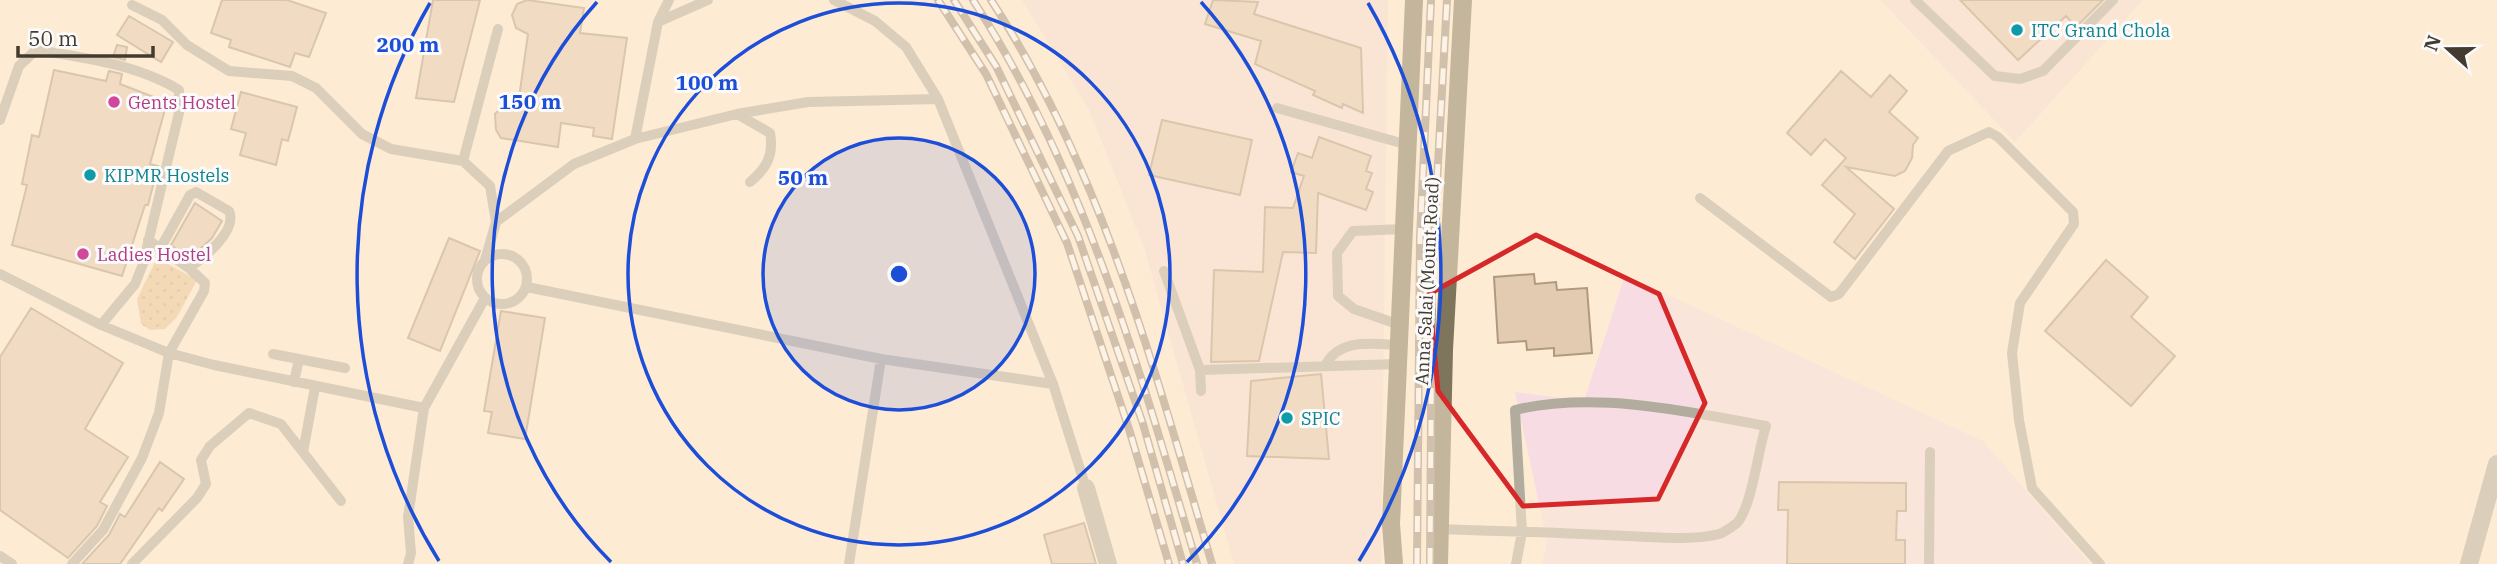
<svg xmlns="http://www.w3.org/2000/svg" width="2497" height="564" viewBox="0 0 2497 564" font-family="'IBM Plex Serif',serif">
<defs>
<pattern id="grass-dots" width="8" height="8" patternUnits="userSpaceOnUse" patternTransform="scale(1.75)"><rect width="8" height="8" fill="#e8c396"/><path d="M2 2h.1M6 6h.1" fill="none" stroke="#c8a882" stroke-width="1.8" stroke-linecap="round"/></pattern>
</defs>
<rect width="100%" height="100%" fill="#feebd4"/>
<path fill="#f7ded5" d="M1022 0H1388L1381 564H1234L1144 248 1089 110Z
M1880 0H2143L2015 142Z"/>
<path fill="#f7dde3" d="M1625 275 1983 441 2090 564H1542L1547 541 1515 392 1584 401Z"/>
<path fill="url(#grass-dots)" d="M157 258 197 280 177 317 165 329 150 330 141 324 137 299Z"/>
<path fill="#e2cbb0" stroke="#b0997f" stroke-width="2" d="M222 0H287L326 13 309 57 295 53 290 67 229 47 231 40 211 33Z
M433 0H480L454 102 416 98Z
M527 0 584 8 580 33 627 38 612 139 593 136 594 128 561 123 558 147 501 138 496 130 495 114 502 107 518 105 528 34 516 28 512 15 517 4Z
M1213 0 1258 2 1254 14 1361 48 1363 113 1343 104 1342 108 1313 95 1315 91 1255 64 1261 41 1205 24Z
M1960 0H2103L2076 27 2066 16 2018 60Z
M129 16 173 42 161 62 117 35Z
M117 45 127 47 125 60 113 57Z
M54 70 106 81 109 71 122 74 120 84 167 102 150 164 158 166 148 205H145L122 276 12 245 27 185 22 184 32 135 39 137Z
M1841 71 1871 97 1890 75 1907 91 1889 112 1918 138 1913 145 1912 158 1905 171 1895 176 1846 167 1894 209 1855 259 1834 242 1855 214 1822 185 1846 158 1825 139 1811 155 1787 133Z
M241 92 297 107 288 141 282 139 276 165 240 155 246 133 231 129Z
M1162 120 1252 140 1240 195 1149 175Z
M1319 137 1371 156 1366 171 1372 173 1366 189 1373 192 1366 210 1318 193 1316 253 1283 252 1259 361 1211 362 1214 270 1263 272 1265 207 1293 208 1304 176 1291 172 1298 153 1312 158Z
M195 203 222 221 212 238 189 259 171 245Z
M449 238 480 251 440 351 408 338Z
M2106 260 2148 297 2131 317 2175 356 2131 406 2045 331Z
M1534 274 1535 284 1556 282 1557 290 1587 288 1592 353 1554 356V348L1527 350 1526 341 1498 343 1494 277Z
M31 308 123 363 85 429 128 457 100 502 107 506 97 526 68 558 0 510V357Z
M501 311 545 318 525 439 488 433 492 412 484 411Z
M1321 374 1329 459 1247 456 1251 381Z
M160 462 184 479 162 511 159 508 120 564H82L109 535 120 514 125 517Z
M1779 482 1906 483V511H1897L1896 540H1905V564H1787L1788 510H1778Z
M1084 523 1096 564H1052L1044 535Z"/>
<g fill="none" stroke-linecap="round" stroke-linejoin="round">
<path stroke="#b2ac9e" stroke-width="10" d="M834 0 875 21 906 47 938 99 1053 384 1086 488
M1915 0 1995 76 2020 79 2043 71 2113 0
M132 5 162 20 187 45 229 71 292 76 316 88 362 134 391 149 463 161 490 186 496 222 485 260
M658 22 669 0
M1277 108 1408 145
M737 114 770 133C774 155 767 168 750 182
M0 120 19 66 36 50C83 57 138 65 179 90V113L143 264 135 284 101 325 0 274
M635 139 658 22 708 0
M463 161 498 29
M1700 198 1831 297 1839 294 1948 151 1989 132 1998 137 2073 212 2074 224 2020 303 2012 353 2019 420 2032 488 2100 564
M496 222 574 164 635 139 737 114 808 102 938 99
M160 249 190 195 196 192 229 211C238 230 204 258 189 268
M477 279a25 25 0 1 1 50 0a25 25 0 1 1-50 0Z
M1164 271 1200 370 1201 391
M527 287 881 359 1053 384
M101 325 169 353 214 365 424 408
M1400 325 1354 309 1338 296 1337 253 1353 231 1404 229
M273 354 345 368
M1326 364C1341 338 1372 344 1399 345
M1200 370 1398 364
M294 382 299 359
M303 452 315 387
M1440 529C1502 531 1565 533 1627 536 1653 537 1694 541 1719 534 1723 533 1733 526 1737 523 1752 506 1758 450 1766 426 1688 411 1593 391 1515 410L1522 532 1516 564
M0 556 12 564
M72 564 103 530 142 458 159 413 169 353 204 291 205 283 189 268 148 240
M132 564 197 498 206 484 201 460 210 446 249 413 281 424 341 501
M408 564 411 553 408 517 424 408 485 298
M849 564 881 359
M1929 564 1930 452"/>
<path stroke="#b2ac9e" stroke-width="18" d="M1086 488 1108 564
M2469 564 2497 464"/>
<path stroke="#7f745c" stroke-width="18" d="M1394 564 1391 524 1414 0
M1439 564 1444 350 1463 0"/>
<g stroke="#9a8d7c" stroke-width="8">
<path id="rail" d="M938 0 986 74 1067 243 1129 429 1169 564
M954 0 996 66 1078 236 1143 424 1183 564
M973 0C1084 171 1140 370 1197 564
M991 0C1102 170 1155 371 1212 564
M1417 564 1420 238 1431 0
M1430 564 1432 273 1447 0"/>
</g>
<use href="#rail" stroke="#fbfbfb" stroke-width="5" stroke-dasharray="16" stroke-linecap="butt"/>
</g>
<path d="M0 0H2497V564H0ZM1536 235 1659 294 1705 403 1658 499 1523 506 1438 391 1429 294Z" fill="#feebd4" fill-opacity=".55" fill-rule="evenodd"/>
<path fill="none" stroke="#d62828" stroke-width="5" stroke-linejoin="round" d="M1536 235 1659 294 1705 403 1658 499 1523 506 1438 391 1429 294Z"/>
<circle cx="899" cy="274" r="136" fill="#1d4ed8" fill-opacity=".12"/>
<g fill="none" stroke="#1d4ed8" stroke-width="3.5">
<circle cx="899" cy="274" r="136"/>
<circle cx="899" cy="274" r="271"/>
<path d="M611 562A407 407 0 0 1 597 2M1201 2A407 407 0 0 1 1187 562"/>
<path d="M439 561A542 542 0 0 1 430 3M1368 3A542 542 0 0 1 1359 561"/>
</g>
<g fill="#0f9aa8" stroke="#fbfbfb" stroke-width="2.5">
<circle cx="2017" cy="30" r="7"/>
<circle cx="90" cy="175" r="7"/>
<circle cx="1287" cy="418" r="7"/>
</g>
<g fill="#d1479c" stroke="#fbfbfb" stroke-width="2.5">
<circle cx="114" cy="102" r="7"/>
<circle cx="83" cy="254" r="7"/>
</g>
<g text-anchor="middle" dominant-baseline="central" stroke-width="6" stroke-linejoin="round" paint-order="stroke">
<g font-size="18" fill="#0d838f" stroke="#fbfbfb" text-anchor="start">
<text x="2031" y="30">ITC Grand Chola</text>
<text x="104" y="175">KIPMR Hostels</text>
<text x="1301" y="418">SPIC</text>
</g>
<g font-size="18" fill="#b23c85" stroke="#fbfbfb" text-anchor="start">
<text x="128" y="102">Gents Hostel</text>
<text x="97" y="254">Ladies Hostel</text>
</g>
<g font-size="18" fill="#443b30" stroke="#fbfbfb">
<text transform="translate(1427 281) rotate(-87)">Anna Salai (Mount Road)</text>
</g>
</g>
<circle cx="899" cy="274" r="10" fill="#1d4ed8" stroke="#fbfbfb" stroke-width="3.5"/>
<g font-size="21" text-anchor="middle" font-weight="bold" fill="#1d4ed8" stroke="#fbfbfb" stroke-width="6" stroke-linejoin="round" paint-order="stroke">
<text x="408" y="52">200 m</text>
<text x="707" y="90">100 m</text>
<text x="530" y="109">150 m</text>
<text x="803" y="185">50 m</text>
</g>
<g transform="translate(2448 49) rotate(291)" stroke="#fbfbfb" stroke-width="5" paint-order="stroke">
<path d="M0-5L12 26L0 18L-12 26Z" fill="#443b30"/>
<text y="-10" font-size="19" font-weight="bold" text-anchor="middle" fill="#443b30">N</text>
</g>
<path d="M18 46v10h135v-10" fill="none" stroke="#443b30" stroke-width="3.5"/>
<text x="28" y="46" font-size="21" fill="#443b30" stroke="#fbfbfb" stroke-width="5" paint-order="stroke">50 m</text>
</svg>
